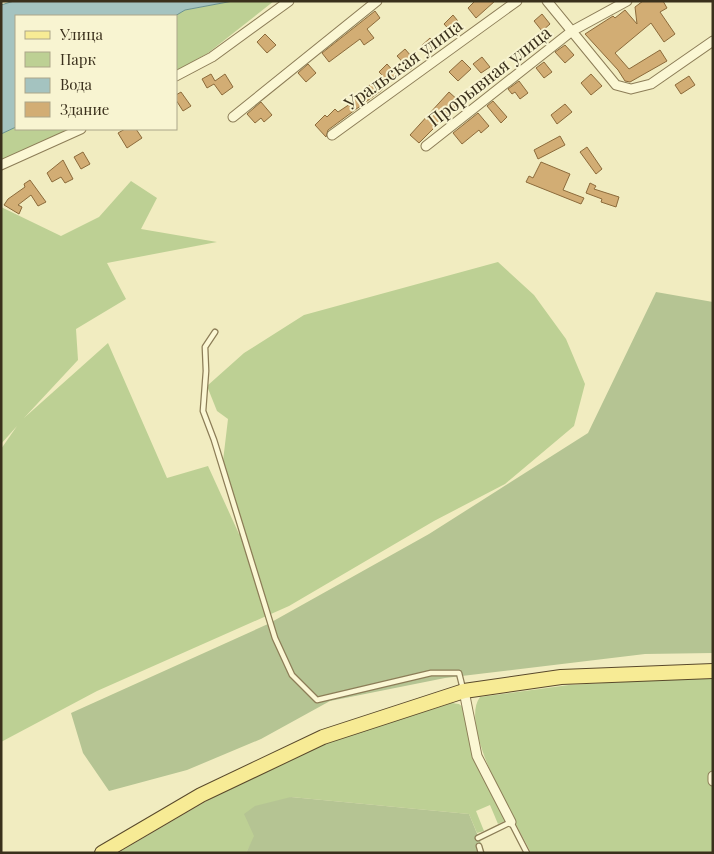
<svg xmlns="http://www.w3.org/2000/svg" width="714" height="854" viewBox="0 0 714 854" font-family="'Playfair Display',serif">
<rect width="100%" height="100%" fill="#f1ecc0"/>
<path fill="#bdd094" d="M233 1H274L208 53 176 71 175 16 185 10Z
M16 127V129H73L1 164V134Z
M131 181 157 198 141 229 217 242 107 263 126 299 76 329 78 360 24 418 108 343 167 478 208 466 239 534V519L223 461 228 419 217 411 207 386 244 353 304 315 498 262 534 295 566 339 585 384 574 426 505 484 434 521 289 606 97 691 1 742V449L17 426 1 444V207L61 236 99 217Z
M713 677V853H531C516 822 458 726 480 697L569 685Z
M452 703 459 704 464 708 473 757 507 820 498 824 490 805 476 811 484 831 477 833 469 814 291 797 255 836 246 853H118C187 813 257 768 333 741 372 727 413 716 452 703Z"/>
<path fill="#b5c493" d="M656 292 713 302V653L645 654 445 678 330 701 261 739 187 770 109 791 83 753 71 713 268 624 429 534 588 433Z
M291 797 469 814 485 853H246L254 836 244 814 255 806Z"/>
<path fill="#a4c3c0" stroke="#6a928f" d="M14 1H233L185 10 175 16H16V127L1 134V5Z"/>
<path fill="#d2ad74" stroke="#8c6b3b" d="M475 1H495L476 18 468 8Z
M643 1H663L667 8 660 12 675 34 664 42 651 23 615 53 629 69 660 50 667 61 630 82 625 81 618 70 585 34 613 16 615 18 625 10 637 24 635 7Z
M375 11 380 18 367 29 374 38 364 45 360 39 329 62 322 53Z
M542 14 550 24 542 31 534 21Z
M453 15 462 26 453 34 444 24Z
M265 34 276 45 267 53 257 42Z
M430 38 438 47 427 56 419 48Z
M565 45 574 55 565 63 555 52Z
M405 49 417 63 410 70 397 56Z
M482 57 490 67 481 73 473 64Z
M462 60 471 69 458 81 449 72Z
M544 62 552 72 544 78 536 68Z
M308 64 316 73 306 82 298 73Z
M387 64 396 74 382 90 328 130 326 137 315 125 325 115 327 117 335 109 338 112 350 104 349 102 382 75 379 72Z
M211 74 215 81 225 74 233 87 222 95 214 84 207 88 202 79Z
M591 74 602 86 591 95 581 83Z
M689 76 695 85 681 94 675 85Z
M519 81 528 93 520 99 515 92 512 94 508 89Z
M181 92 191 106 183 111 176 100V95Z
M449 92 460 102 419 143 410 135Z
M493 101 507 117 501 123 487 106Z
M261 102 272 115 264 122 261 118 255 123 247 114Z
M565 104 572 112 557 124 551 115Z
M478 113 489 126 481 133 479 130 462 144 453 133Z
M125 129H136L142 138 127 148 118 133Z
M560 136 565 145 538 159 534 150Z
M587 147 602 169 596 174 580 152Z
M83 152 90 164 81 169 74 157Z
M63 160 73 179 65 183 61 177 52 182 47 173Z
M541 162 570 174 563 190 584 198 581 204 526 182 529 176 533 178Z
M30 180 46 202 38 206 31 195 18 205 22 207 19 214 4 205 8 199 25 187 24 184Z
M590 183 596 186 594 189 619 197 616 207 601 202 602 199 586 193Z"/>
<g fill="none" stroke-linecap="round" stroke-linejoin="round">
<g stroke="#8c7d57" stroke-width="7">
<path id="service" d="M215 332 205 347 206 371 203 411 214 440 275 638 292 675 317 700 431 673H459L463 689
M478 838 511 822 527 853
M479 846 481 853"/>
</g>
<g stroke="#8c7d57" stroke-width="11">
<path id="minor" d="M547 1 616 85 631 89 651 84 713 41
M176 76 212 57 289 1
M233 117 377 1
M332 135 517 1
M426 146 572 31 627 1
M1 165 81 129
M464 691 477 756 511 822
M713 776V781"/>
</g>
<g stroke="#59492b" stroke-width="16">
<path id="primary" d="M102 853 201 795 323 737 464 691 561 677 713 671"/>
</g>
<use href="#service" stroke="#fbf7d4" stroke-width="4.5"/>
<use href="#minor" stroke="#fbf7d4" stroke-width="9"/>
<use href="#primary" stroke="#f7eb95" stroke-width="14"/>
</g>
<g text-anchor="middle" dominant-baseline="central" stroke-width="4" stroke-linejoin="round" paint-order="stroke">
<g font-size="18" fill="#3a301c" stroke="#f8f4d1">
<text transform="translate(403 64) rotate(-36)">Уральская улица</text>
<text transform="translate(489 76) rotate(-38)">Прорывная улица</text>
</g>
</g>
<rect width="714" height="854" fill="none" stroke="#3a301c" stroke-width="5"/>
<rect x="15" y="15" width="162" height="115" fill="#f8f4d1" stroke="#aca689"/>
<rect x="25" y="31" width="25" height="8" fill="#f7eb95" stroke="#aca689"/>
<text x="60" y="40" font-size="15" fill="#3a301c">Улица</text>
<rect x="25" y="52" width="25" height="15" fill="#bdd094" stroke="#aca689"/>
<text x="60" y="65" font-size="15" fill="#3a301c">Парк</text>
<rect x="25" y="78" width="25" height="15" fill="#a4c3c0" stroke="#aca689"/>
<text x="60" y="90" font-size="15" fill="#3a301c">Вода</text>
<rect x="25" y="102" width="25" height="15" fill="#d2ad74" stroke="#aca689"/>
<text x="60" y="115" font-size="15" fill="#3a301c">Здание</text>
</svg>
